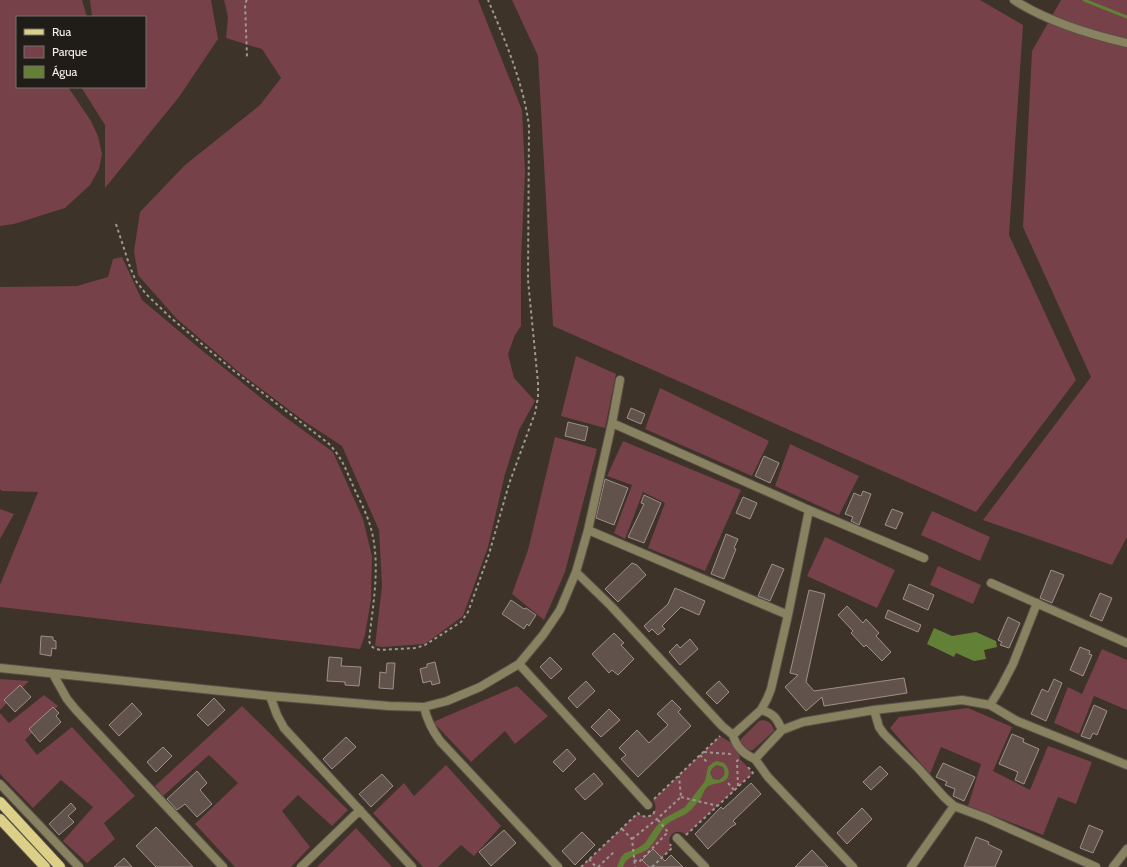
<svg xmlns="http://www.w3.org/2000/svg" width="1127" height="867" viewBox="0 0 1127 867" font-family="Cabin,sans-serif">
<rect width="100%" height="100%" fill="#3d3329"/>
<path fill="#764148" d="M0 0H82L87 17H17V87H68L91 121 98 136 102 154 99 169 90 185 65 208 14 224 0 226Z
M90 0H211L218 39 179 97 105 188V125L81 87H145V17H92Z
M224 0H478L522 110 525 171 521 261V326L515 335 508 354 514 378 535 401 519 430 505 474 488 547 463 616 425 644 383 647 375 646 382 586 379 530 342 446 304 421 240 373 176 318 138 275 134 251 140 212 185 165 260 105 281 78 262 49 226 38 228 17Z
M512 0H980L1023 25 1009 235 1076 380 976 512 553 326 538 56Z
M1061 0H1127V537L1112 565 983 520 1091 377 1023 227 1032 51Z
M122 257 142 300 199 348 285 417 333 452 363 519 372 556 371 600 365 635 360 649 0 607V585L38 492 2 491 0 489V287L77 286 108 277 113 259Z
M576 356 616 374 605 428 561 416Z
M660 388 769 441 752 476 645 429Z
M555 437 597 449 565 572 544 620 512 594 528 550Z
M623 441 741 490 705 571 648 548 665 503 643 492 625 539 614 533 632 485 607 476Z
M790 444 859 476 839 515 775 486Z
M0 509 14 514 0 539Z
M932 511 990 537 980 561 921 535Z
M825 537 895 570 877 608 807 576Z
M938 566 981 585 973 604 930 585Z
M1102 649 1127 660V710L1094 696 1079 734 1054 723 1068 687 1082 694Z
M0 679 29 681 0 710Z
M517 686 548 716 515 744 505 731 471 762 433 722Z
M44 695 58 706 25 740 37 755 72 727 135 796 104 823 115 839 87 863 63 841 93 807 61 780 33 808 0 774V713L9 723Z
M242 706 348 810 332 826 298 795 282 811 310 847 291 867H235L195 824 238 783 209 755 163 796 155 786Z
M968 708 1012 727 993 771 1030 790 1048 746 1092 762 1076 804 1058 797 1043 835 968 806 981 764 941 747 930 774 890 728 899 717Z
M763 720C769 721 773 724 774 731L753 750C746 751 740 746 741 739L759 721Z
M720 736 738 747 740 759 753 773 686 835C676 826 664 837 672 848L652 867H581L638 813 640 815 646 817C655 815 658 808 653 800Z
M446 765 501 826 474 856 461 845 438 867H423L373 813 404 783 414 796Z
M356 828 392 867H317Z"/>
<path fill="#628036" fill-rule="evenodd" d="M934 628 952 636 976 632 996 641 997 647 984 650 986 659 974 661 956 653 954 657 927 644Z
M717 761 724 763C728 767 730 772 728 777 724 785 713 782 707 787 704 790 703 794 701 798 698 802 694 806 691 810 685 816 675 818 667 824 660 830 656 841 649 848 640 856 627 854 623 867H617L621 857 625 853 638 848 645 843 655 828 663 819 685 807 705 781 708 767 714 762ZM717 765 723 767C726 772 725 777 719 780L713 779 710 773C711 769 713 767 717 765Z"/>
<g fill="none" stroke-linecap="round" stroke-linejoin="round">
<path stroke="#628036" stroke-width="3" d="M1084 0 1127 17"/>
</g>
<path fill="#61524c" stroke="#a1908a" d="M631 408 645 414 641 424 627 418Z
M568 422 588 427 585 441 565 436Z
M764 456 779 463 770 483 755 476Z
M605 479 628 488 614 525 596 518Z
M863 491 871 494 859 525 851 521 853 517 845 514 854 493 861 496Z
M644 495 661 503 644 543 628 537 644 504 641 503Z
M743 497 757 503 750 519 736 513Z
M892 509 903 513 896 529 885 525Z
M726 534 738 539 734 548 736 549 724 579 711 574Z
M632 563 637 565 646 575 618 602 605 589Z
M772 564 784 569 770 601 758 596Z
M1051 570 1064 575 1052 603 1040 598Z
M909 584 934 595 928 610 903 599Z
M675 588 705 601 699 615 681 607 662 626 665 629 658 635 652 629 649 632 644 626 668 604Z
M809 590 825 594 806 682 814 691 904 678 907 693 824 706 822 697 806 711 785 687 798 675 790 673Z
M1100 593 1112 598 1102 621 1090 616Z
M511 600 524 609 526 608 536 615 529 626 527 624 524 629 502 614Z
M847 606 863 623 866 619 879 633 876 636 891 652 882 661 866 645 864 647 851 633 853 631 838 615Z
M888 610 921 625 918 632 885 618Z
M1008 617 1020 623 1009 648 1000 645 1002 642 998 640Z
M614 633 624 643 621 645 634 659 618 675 612 670 609 673 592 654Z
M41 636 53 637V640L56 641V649L52 648 51 656 40 654Z
M690 639 698 649 680 665 669 652 677 644 680 648Z
M1080 647 1090 651 1089 654 1092 655 1083 676 1070 670Z
M329 657 342 658 341 666 361 667 359 686 345 685V682L327 681Z
M550 657 562 669 551 679 540 667Z
M435 662 440 683 432 685 431 681 423 683 420 669 427 667V664Z
M387 663H395L393 689 379 688 380 672 386 673Z
M1054 679 1062 683 1046 721 1031 714 1042 689 1048 692Z
M586 681 595 691 577 708 568 698Z
M719 681 729 692 717 704 706 693Z
M20 685 31 697 15 712 4 700Z
M214 698 225 710 208 726 197 715Z
M672 700 681 709 678 712 691 726 638 777 621 759 626 755 619 748 637 730 649 743 668 725 657 714Z
M132 703 142 714 119 736 109 725Z
M1094 705 1107 711 1097 735 1093 733 1090 739 1081 736Z
M53 707 59 713 56 716 61 722 40 742 29 729Z
M609 709 620 720 601 737 591 727Z
M1012 734 1024 739 1023 742 1039 749 1024 784 1015 780 1018 772 999 764Z
M346 737 356 747 332 769 323 759Z
M163 747 172 756 156 772 147 762Z
M567 749 576 759 563 772 553 762Z
M943 763 975 777 964 801 953 796 955 789 945 785 947 782 936 777Z
M880 766 888 774 871 790 863 782Z
M197 771 207 783 200 790 212 804 197 817 185 804 177 810 167 799Z
M594 773 603 784 585 800 575 789Z
M382 774 393 786 371 807 359 794Z
M751 783 761 794 733 821 736 824 731 827 708 849 695 834 721 807 723 809Z
M71 803 76 809 68 816 74 822 59 835 49 824Z
M862 808 872 819 847 844 837 833Z
M1089 825 1103 831 1093 853 1080 848Z
M156 827 183 856 193 867H156L136 846Z
M504 830 516 843 491 866 479 852Z
M582 832 595 845 575 865 562 851Z
M976 837 989 842 988 844 1002 851 995 867H964Z
M653 849 665 861 671 855 683 867H649L642 860Z
M812 850 828 867H795Z
M124 858 132 867H114Z"/>
<g fill="none" stroke-linecap="round" stroke-linejoin="round">
<g stroke="#5a5148" stroke-width="10">
<path id="street" d="M1014 0C1048 22 1088 34 1127 43
M612 423 809 510 924 558
M588 530 788 615
M576 572 611 606 722 726 733 735C736 747 743 754 755 759L782 730 803 722 874 710 962 700 990 705 1000 689 1013 664 1037 603
M991 583 1127 643
M519 664 648 805
M0 668 270 696 389 706 424 707 447 701 480 687 519 664 543 635 560 610 576 572 588 530 612 423 620 380
M53 674 67 699 76 710 223 867
M270 696 277 715 284 728 412 867
M990 705 1017 721 1127 765
M424 707C427 720 432 730 440 741L558 867
M761 710 767 699 771 689 788 615 809 510
M874 710 877 720 879 727 884 734 918 768 944 797 954 806 986 818 1096 867
M733 735 761 710C774 713 777 719 782 730
M755 759 768 777 853 867
M0 784 79 867
M677 838 705 867
M301 867 360 810
M911 867 954 806
M1113 867 1127 849"/>
</g>
<g stroke="#5a5148" stroke-width="12">
<path id="primary" d="M0 802 60 867
M0 819 45 867"/>
</g>
<path stroke="#9f988f" stroke-width="2" stroke-dasharray="3 3" stroke-linecap="butt" d="M247 0 245 3 247 57
M116 224 130 267 136 281 146 294 171 318 234 371 328 443C342 457 346 470 354 488 359 499 365 510 369 522 382 560 373 603 369 641L371 646 374 648 380 650 416 648 425 645 461 622 468 612 489 554 509 484 535 413 538 397V383L528 280 529 126C523 82 505 40 488 0
M704 752 730 754 732 752
M700 755 708 763
M728 783 734 790
M738 786 737 761 739 759
M681 797 718 806
M654 799 720 736
M622 829 632 839 635 867
M686 835 753 773 747 766
M632 839 657 819 681 797 679 776
M589 859 596 867
M634 860 639 862 668 832 657 819
M581 867 638 813 640 815 646 817 653 815 655 810
M598 867 615 851
M652 867 672 848 670 844"/>
<use href="#street" stroke="#888261" stroke-width="8"/>
<use href="#primary" stroke="#dccf88" stroke-width="10"/>
</g>
<rect x="16" y="16" width="130" height="72" fill="#201c17" stroke="#75706b"/>
<rect x="24" y="29" width="20" height="6" fill="#dccf88" stroke="#75706b"/>
<text x="52" y="36" font-size="12" fill="#f5efe8">Rua</text>
<rect x="24" y="46" width="20" height="12" fill="#764148" stroke="#75706b"/>
<text x="52" y="56" font-size="12" fill="#f5efe8">Parque</text>
<rect x="24" y="66" width="20" height="12" fill="#628036" stroke="#75706b"/>
<text x="52" y="76" font-size="12" fill="#f5efe8">Água</text>
</svg>
